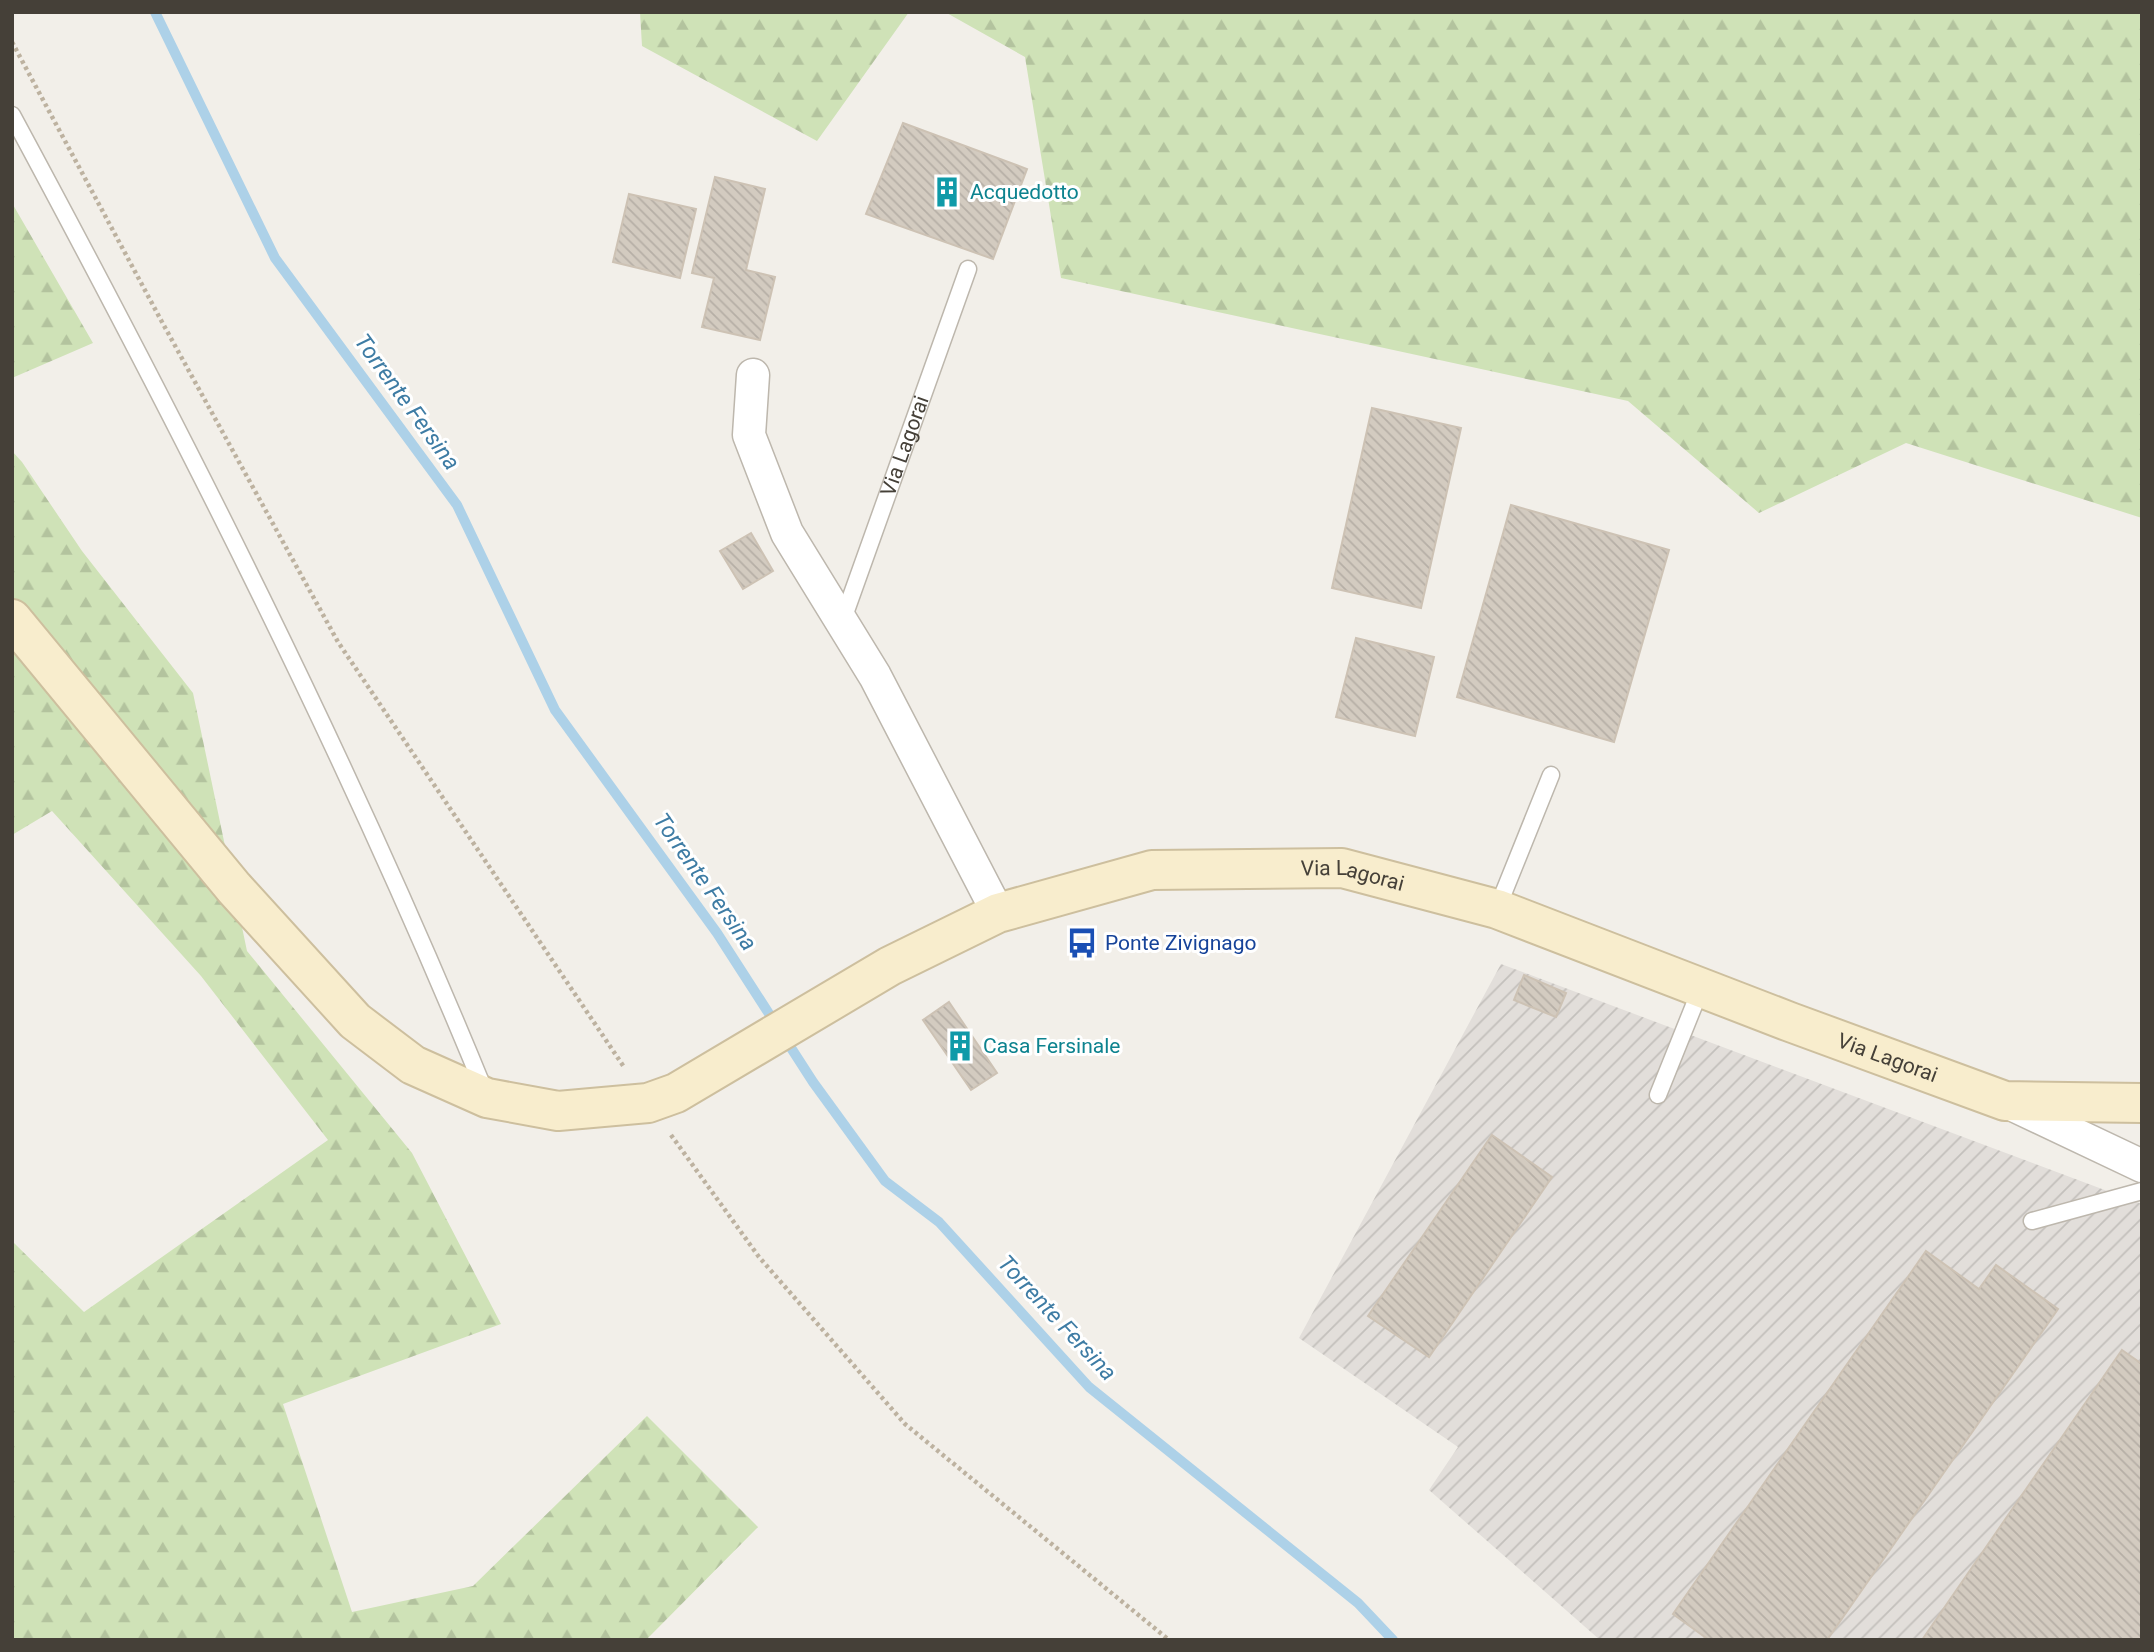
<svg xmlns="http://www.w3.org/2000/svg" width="2154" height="1652" viewBox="0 0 2154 1652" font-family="Roboto,sans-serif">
<defs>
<pattern id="industrial-furrows" width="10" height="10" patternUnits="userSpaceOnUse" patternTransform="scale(1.75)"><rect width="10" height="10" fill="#e2deda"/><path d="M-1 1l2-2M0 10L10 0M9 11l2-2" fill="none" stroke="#c3c0bc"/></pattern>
<pattern id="forest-firs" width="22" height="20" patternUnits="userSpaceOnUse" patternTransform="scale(1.75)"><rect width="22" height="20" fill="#cfe2b7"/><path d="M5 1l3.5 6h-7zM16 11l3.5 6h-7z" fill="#b3c39e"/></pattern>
<pattern id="building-back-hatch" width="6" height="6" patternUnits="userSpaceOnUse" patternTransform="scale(1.75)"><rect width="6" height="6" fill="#d3cbc0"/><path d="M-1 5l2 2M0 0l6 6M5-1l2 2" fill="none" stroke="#b6afa6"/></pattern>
</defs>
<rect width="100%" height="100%" fill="#f2efe9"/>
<path fill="url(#industrial-furrows)" d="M1501 964 2142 1204V1640H1600L1429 1490 1458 1447 1299 1338Z"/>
<path fill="url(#forest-firs)" d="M640 12H909L817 141 642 46Z
M945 12H2142V518L1906 443 1759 513 1628 401 1061 278 1025 57Z
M12 203 93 343 12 378Z
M12 451 22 462 82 551 193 693 247 951 412 1153 501 1324 283 1404 352 1612 473 1586 647 1416 758 1527 646 1640H12V1241L84 1312 328 1140 201 976 52 811 12 835Z"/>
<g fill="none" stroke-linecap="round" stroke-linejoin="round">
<path stroke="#add1e8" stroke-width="10" d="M155 12 275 258 457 505 555 710 717 933 813 1082 885 1181 939 1222 1089 1387 1358 1603 1393 1640"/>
</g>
<path fill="url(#building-back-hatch)" stroke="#cdc2b4" stroke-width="2" d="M903 123 1027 169 993 259 866 214Z
M715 177 765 189 746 270 775 277 760 340 702 327 714 278 692 273Z
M629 194 696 209 680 278 613 262Z
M1372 408 1461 428 1421 608 1332 588Z
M1511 505 1669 550 1614 742 1457 697Z
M751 533 773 571 743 589 720 551Z
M1356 638 1434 657 1415 736 1336 717Z
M1524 975 1566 993 1556 1017 1514 1000Z
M949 1002 997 1073 971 1090 923 1020Z
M1492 1135 1552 1177 1429 1357 1368 1316Z
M1926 1251 1979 1289 1996 1265 2058 1309 1827 1640H1709L1673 1614Z
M2122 1350 2142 1364V1640H1922Z"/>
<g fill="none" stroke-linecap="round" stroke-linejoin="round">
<g stroke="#bdb7ad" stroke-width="19">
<g id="lane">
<path d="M12 115C184 434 348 757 485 1092"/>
<path id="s1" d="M842 622 968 269"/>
<path d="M1497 909 1551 775"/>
<path d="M1658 1095 1701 988"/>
<path d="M2032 1221 2142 1191"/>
</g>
</g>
<g stroke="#bdb7ad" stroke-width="35">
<path id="street" d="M753 375 749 435 787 533 875 676 998 913
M2009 1103 2142 1166"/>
</g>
<g stroke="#cdbf9e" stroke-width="42">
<g id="secondary">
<path id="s2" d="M12 619 234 888 355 1021 413 1065 487 1098 558 1111 648 1103 676 1093 890 966 998 913 1152 870 1342 868 1497 909 1790 1022 2005 1101 2142 1103"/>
</g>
</g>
<path stroke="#bdb2a0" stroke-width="4.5" stroke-dasharray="3.5 3.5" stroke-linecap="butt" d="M12 42 162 322 338 642 624 1067
M671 1135 759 1257 905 1424 1169 1640"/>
<use href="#lane" stroke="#fff" stroke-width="16"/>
<use href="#street" stroke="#fff" stroke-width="32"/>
<use href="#secondary" stroke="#f8edcd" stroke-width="38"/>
</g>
<defs>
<g id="building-bare" transform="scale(2.415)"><path d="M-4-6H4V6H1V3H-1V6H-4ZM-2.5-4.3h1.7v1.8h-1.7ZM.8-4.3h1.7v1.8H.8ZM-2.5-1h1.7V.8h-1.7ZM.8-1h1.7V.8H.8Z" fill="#0f9aa8" stroke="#fff" stroke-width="2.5" paint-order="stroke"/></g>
<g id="bus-bare" transform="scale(2.415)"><path d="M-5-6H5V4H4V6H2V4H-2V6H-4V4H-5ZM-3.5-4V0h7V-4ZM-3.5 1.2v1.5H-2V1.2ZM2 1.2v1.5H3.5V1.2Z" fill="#1a4fb4" stroke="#fff" stroke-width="2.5" paint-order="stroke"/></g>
</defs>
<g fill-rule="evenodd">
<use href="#building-bare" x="947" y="192"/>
<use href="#bus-bare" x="1082" y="943"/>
<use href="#building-bare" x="960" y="1046"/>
</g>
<g text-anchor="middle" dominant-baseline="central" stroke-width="6" stroke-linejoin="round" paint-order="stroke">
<g font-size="21" fill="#0d838f" stroke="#fff" text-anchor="start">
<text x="970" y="192">Acquedotto</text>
<text x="983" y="1046">Casa Fersinale</text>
</g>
<g font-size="21" fill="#454038" stroke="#fff">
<text stroke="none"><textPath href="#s1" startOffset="187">Via Lagorai</textPath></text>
<text stroke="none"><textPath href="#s2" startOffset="1605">Via Lagorai</textPath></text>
<text stroke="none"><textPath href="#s2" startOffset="2172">Via Lagorai</textPath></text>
</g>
<g font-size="21" fill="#164399" stroke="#fff" text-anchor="start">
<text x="1105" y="943">Ponte Zivignago</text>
</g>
<g font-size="23" font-style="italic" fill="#3e7ca4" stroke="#fff">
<text transform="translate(407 402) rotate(54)">Torrente Fersina</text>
<text transform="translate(705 882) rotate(55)">Torrente Fersina</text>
<text transform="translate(1057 1318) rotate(47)">Torrente Fersina</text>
</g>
</g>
<rect width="2154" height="1652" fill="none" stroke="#454038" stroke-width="28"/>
</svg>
